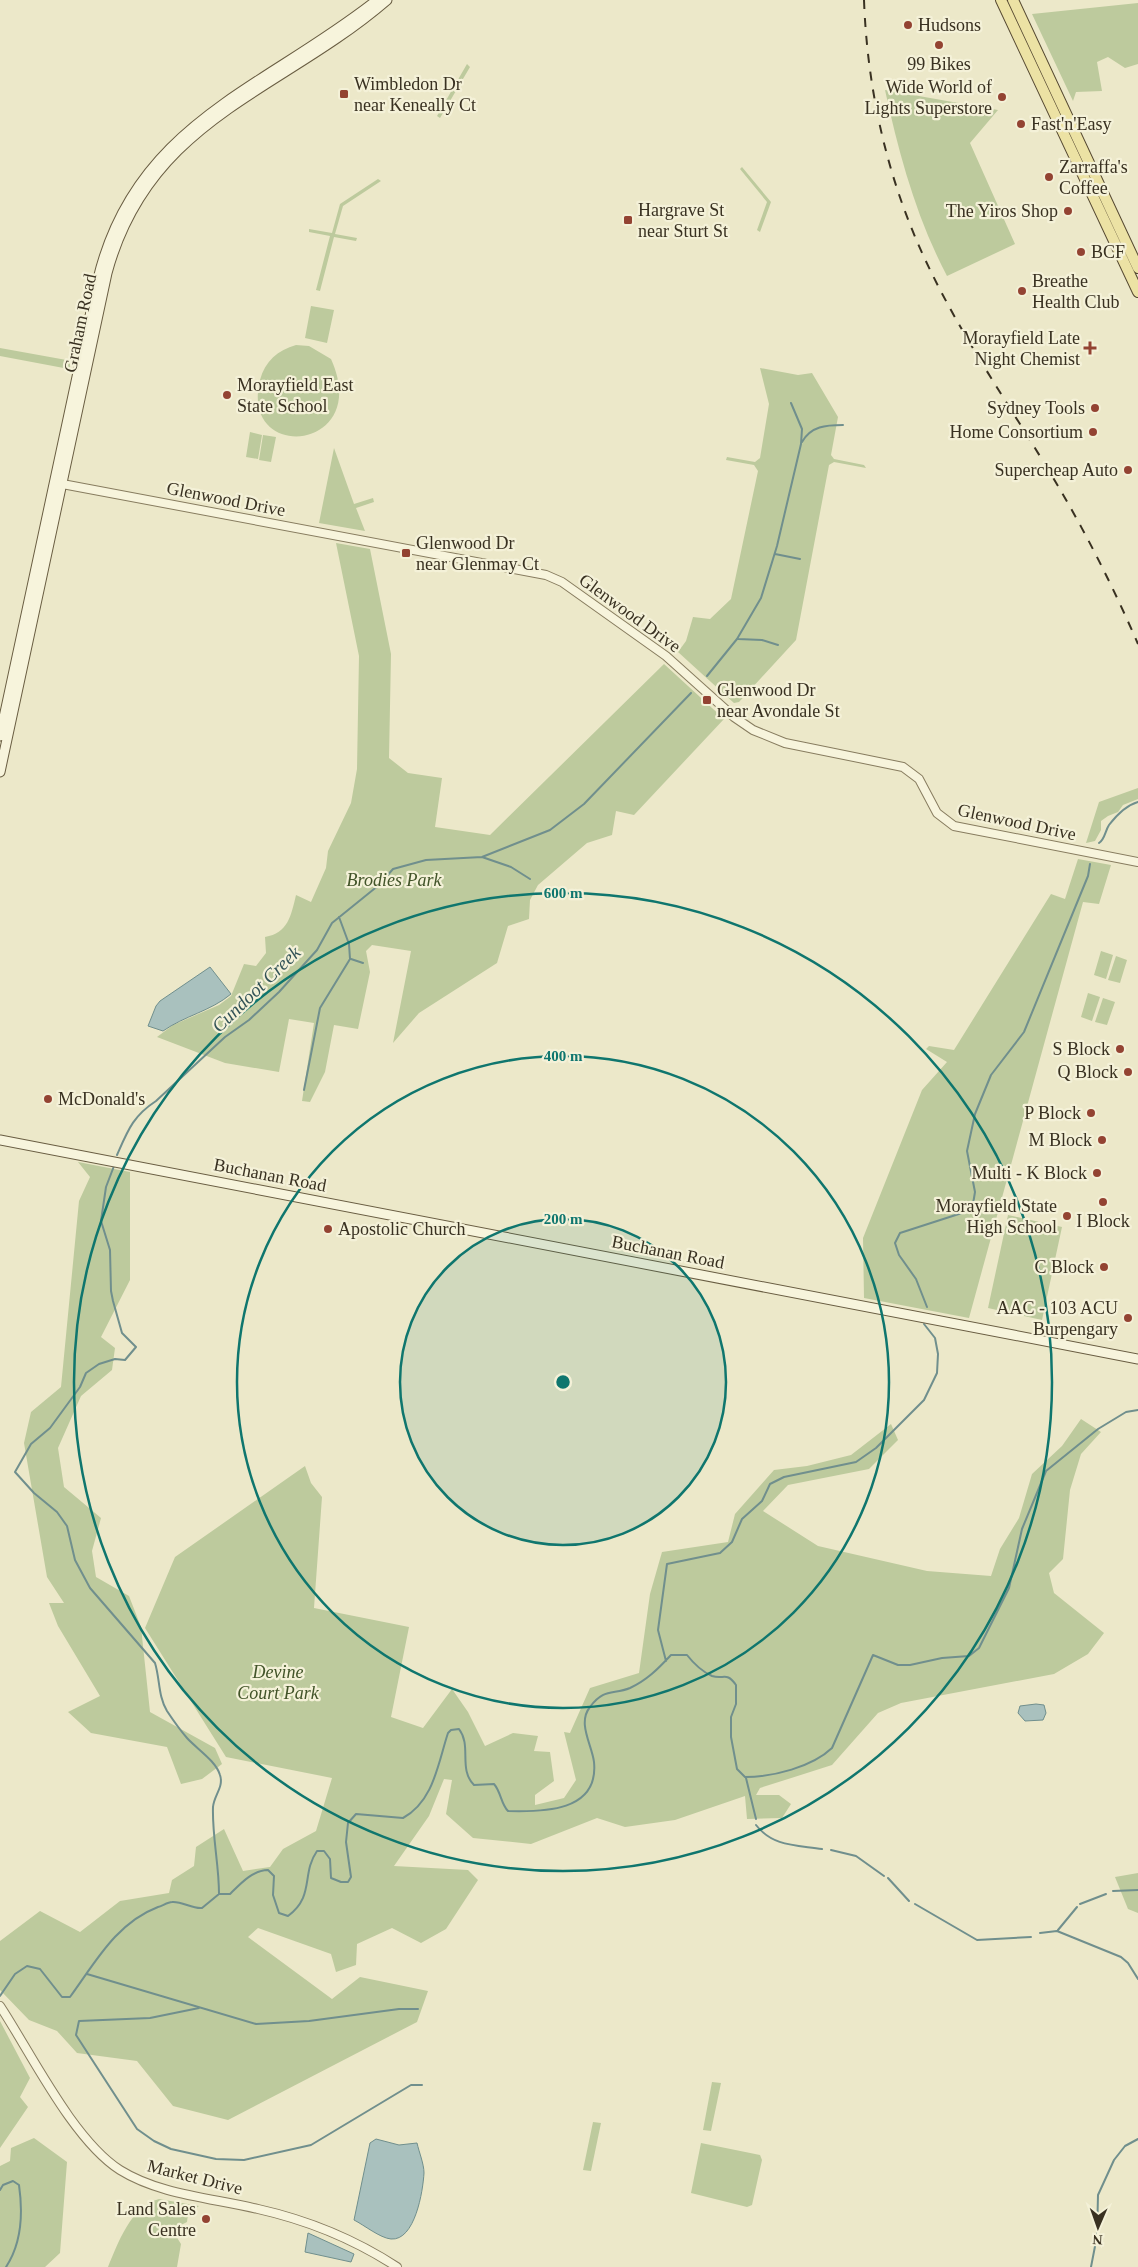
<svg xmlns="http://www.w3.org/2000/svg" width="1138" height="2267" viewBox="0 0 1138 2267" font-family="'Times New Roman',serif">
<rect width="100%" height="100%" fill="#ece8c9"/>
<path fill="#bdca9d" d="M1138 3V64L1125 68 1108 57 1097 62 1102 91 1076 92 1073 101 1032 14Z
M467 64 470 67 440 118 437 116Z
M885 90 998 110 970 143 1015 244 947 276C916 217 899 154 885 90Z
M742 167 771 202 760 232 757 230 767 202 740 169Z
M378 179 381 181 343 206 335 234 357 238 356 241 334 237 320 291 316 290 330 236 309 232V229L332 233 340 204Z
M311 306 334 310 327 343 305 338Z
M296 345 309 346 331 359C373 452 239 464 260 380 265 361 278 350 296 345Z
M0 348 72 361 69 369 0 356Z
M760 368 798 375 812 373 838 417 831 455 834 459 864 465 866 468 834 462 829 465 796 640 739 702 734 703 678 652 686 641 693 617 710 619 731 599 758 471 754 465 726 460 727 457 755 462 760 458 769 404Z
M250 432 262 435 258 459 246 457Z
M263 435 276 437 271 462 259 460Z
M334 448 354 504 373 498 374 502 356 508 365 531 319 523Z
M336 543 370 549 391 654 389 758 408 773 442 778 435 827 490 835 664 664 724 719 634 815 616 811 612 835 587 843 538 885 530 900 529 919 508 926 497 963 419 1013 393 1043 411 951 372 945 366 951 370 972 358 1029 334 1025 325 1072 310 1102 302 1101 314 1023 289 1019 279 1072 225 1063 157 1037 173 1025 219 1005 231 996 244 964 256 966 266 953 265 937C288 933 291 916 296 895L311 902 326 868 328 851 351 803 357 769 359 656Z
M1138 788V799L1123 805 1118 812 1108 816 1101 821V830L1095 841 1086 843 1099 802Z
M1078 859 1111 865 1099 904 1083 902 969 1318 864 1298 863 1238 922 1090 947 1062 926 1049 929 1046 954 1050 1051 894 1065 899Z
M1101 951 1113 955 1106 979 1094 975Z
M1116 956 1127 960 1120 983 1108 980Z
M1088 993 1100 997 1092 1021 1081 1017Z
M1103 998 1115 1002 1107 1025 1095 1022Z
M78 1162 130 1172V1280L101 1337 115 1348 112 1370 81 1396 58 1448 64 1487 101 1518 92 1551 96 1577 129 1596 141 1627 150 1712 215 1748 222 1764 202 1779 181 1784 167 1747 91 1733 68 1712 100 1696 58 1626 49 1603H64L47 1577 24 1443 31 1412 61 1387 79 1201 90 1177Z
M1008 1215 1062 1227 1042 1320 988 1308Z
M1081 1419 1101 1432 1081 1454 1070 1490 1063 1559 1049 1573 1054 1593 1104 1633 1088 1654 1054 1674 901 1703 878 1713 832 1765 760 1788 756 1795H779L791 1804 782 1818 747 1819 745 1796 675 1820 625 1827 597 1818 531 1844 473 1838 446 1814 452 1780 444 1779 429 1816 394 1866 468 1870 478 1880 446 1929 421 1943 392 1928 357 1944 356 1965 336 1972 331 1954 258 1928 248 1937 332 1999 360 1977 428 1991 417 2022 228 2120 173 2106 137 2061 77 2053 57 2031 29 2020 0 1990V1941L40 1911 80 1932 120 1901 169 1893 172 1880 194 1866 196 1847 224 1829 243 1871 270 1867 283 1849 316 1831 332 1778 226 1757 145 1628 175 1557 305 1466 311 1483 322 1497 314 1608 409 1627 391 1717 423 1728 452 1689 468 1712 485 1746 513 1733 538 1736 534 1751 550 1752 554 1781 535 1795V1805L564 1798 576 1780 564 1732 570 1733 590 1688 639 1673 650 1594 662 1552 728 1542 735 1514 774 1470 807 1466 851 1455 891 1424 898 1440 869 1469 788 1485 763 1511 818 1546 927 1571 991 1576 1000 1549 1019 1518 1032 1474 1062 1446Z
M1138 1873V1913L1128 1909 1115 1877Z
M0 2021 30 2078 20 2097 28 2107 0 2148Z
M712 2082 721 2083 711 2131 703 2130Z
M593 2122 601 2123 591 2171 583 2170Z
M34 2138 67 2162 60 2253 45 2267H0V2166L10 2161 11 2148Z
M701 2143 760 2155 762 2160 752 2205 747 2207 691 2193Z
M159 2199 199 2206 188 2214 187 2222 175 2228 174 2233 181 2244 177 2267H108C118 2243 131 2206 159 2199Z"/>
<path fill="#a9c1be" stroke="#708f8d" d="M210 967 231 994C211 1011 184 1016 163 1031L148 1026 156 1006 160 1001Z
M1036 1704 1044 1705 1046 1713 1043 1720 1025 1721 1018 1713 1020 1706Z
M376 2139 399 2145 417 2143C419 2152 424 2164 424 2173 423 2191 415 2241 391 2239 380 2238 364 2225 354 2220L370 2143Z
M308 2233 354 2254 351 2262 305 2252Z"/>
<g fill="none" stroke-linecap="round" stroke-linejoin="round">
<path stroke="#708f8d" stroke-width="2" d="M802 442C811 426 826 425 843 425
M775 554 800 559
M738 639 762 640 778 645
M707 676 737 639 761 598 777 546 801 444 802 429 791 403
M1099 843C1105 839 1105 831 1109 825 1116 816 1127 805 1138 802
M482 857 511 867 530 879
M351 959 363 963
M304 1090 320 1008 350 959 349 944 339 917
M117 1155C128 1130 133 1116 156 1101L225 1037 249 1020 279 992 317 950 332 923 379 885 393 869 426 860 482 857 550 830 584 804 691 693
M927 1307 916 1279 899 1255 895 1243 900 1233 965 1212 973 1204 975 1192 967 1151 975 1114 991 1075 1024 1032 1088 876 1090 864
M666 1661 658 1630 667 1564 720 1553 732 1542 742 1519 762 1501 770 1484 784 1477 856 1462 876 1448 924 1400 937 1373 938 1354 935 1338 924 1324
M746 1778 756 1819
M756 1825C773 1847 797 1845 822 1849
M831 1850 856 1856 884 1876
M888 1878 909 1901
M1113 1891 1138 1890
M219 1894H230C241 1883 253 1870 268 1870L274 1876 273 1895 279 1913 288 1916C315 1896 301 1874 317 1851H324L330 1859 331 1878 341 1882H348L351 1877 346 1842 348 1823 356 1814 403 1818C434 1801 438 1763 448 1733L451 1730 459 1729C472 1746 458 1769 474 1785L494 1784C501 1792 501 1804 508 1811 543 1812 599 1812 594 1762 592 1745 577 1723 590 1707 604 1688 613 1695 630 1688 647 1680 658 1669 671 1655H687C694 1664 701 1671 712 1676 724 1680 726 1671 736 1685V1704L731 1717V1737L737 1769 745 1777C773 1777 812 1767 832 1748L873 1655 898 1665H910L942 1658 969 1656 979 1648 1009 1588 1022 1529 1046 1471 1098 1429 1126 1412 1138 1410
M915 1904 977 1940 1031 1937
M1080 1904 1106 1894
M1058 1930 1077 1907
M1040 1933 1057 1931 1121 1957 1128 1963 1138 1979
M87 1974 256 2024 309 2021 399 2009H418
M0 1996 15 1974 27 1966 40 1969 62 1997H70C95 1963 116 1923 158 1907 162 1906 168 1902 172 1902 182 1901 192 1909 202 1908L219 1894C219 1864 212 1836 213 1807 214 1795 224 1787 220 1775 216 1761 197 1749 187 1738 180 1730 173 1720 167 1711 158 1696 160 1679 155 1663L90 1588 75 1560 67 1526 57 1512 34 1493 15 1472 31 1444 50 1428 80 1387 86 1373 99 1364 115 1359 125 1360 136 1347 122 1333 113 1301 111 1291 110 1250 101 1221 106 1187 114 1166
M199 2008 150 2018 79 2021 76 2035 137 2129 154 2141 171 2149 216 2159 244 2160 311 2145 411 2085H422
M0 2190 3 2185 13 2181 19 2185C23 2213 22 2243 6 2267
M1091 2267 1097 2236 1098 2195 1114 2160 1125 2146 1138 2139"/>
<g stroke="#877c5f" stroke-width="10">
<path id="tertiary" d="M57 483 546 575 562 582 666 656 734 717 753 730 785 743 903 767 919 779 937 813 954 826 1138 862
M0 2006C31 2053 73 2140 120 2170 160 2195 213 2198 258 2209 307 2220 354 2239 397 2267"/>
</g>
<g stroke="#695d42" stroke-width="11">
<path id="secondary" d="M0 736 98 279C135 123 265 89 377 0
M0 772 107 273C149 118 279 93 387 0
M0 1140 1138 1359"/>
</g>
<g stroke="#564932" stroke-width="12">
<path id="primary" d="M1001 0 1138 292
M1013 0 1138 268"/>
</g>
<use href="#tertiary" stroke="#f7f4dc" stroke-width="8"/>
<use href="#secondary" stroke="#f7f4dc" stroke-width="9"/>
<use href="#primary" stroke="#ece2a4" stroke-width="10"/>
<path stroke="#393121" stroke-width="2" stroke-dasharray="9 9" stroke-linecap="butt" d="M864 0C867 82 884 164 916 239 950 319 1001 392 1046 466 1081 523 1111 582 1138 644"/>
</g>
<circle cx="563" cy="1382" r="163" fill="#0f766e" fill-opacity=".12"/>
<g fill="none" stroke="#0f766e" stroke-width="2.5">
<circle cx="563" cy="1382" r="163"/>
<circle cx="563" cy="1382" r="326"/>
<circle cx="563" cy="1382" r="489"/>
</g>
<g fill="#934332" stroke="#f4f1d8" stroke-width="2">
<circle cx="908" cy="25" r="5"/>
<circle cx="939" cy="45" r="5"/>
<rect x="339" y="89" width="10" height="10" rx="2.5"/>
<circle cx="1002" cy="97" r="5"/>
<circle cx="1021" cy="124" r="5"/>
<circle cx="1049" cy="177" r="5"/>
<circle cx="1068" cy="211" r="5"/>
<rect x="623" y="215" width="10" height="10" rx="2.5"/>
<circle cx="1081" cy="252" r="5"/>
<circle cx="1022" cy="291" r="5"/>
<path d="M1087.5 340.5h5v5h5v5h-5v5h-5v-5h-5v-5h5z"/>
<circle cx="227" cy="395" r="5"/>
<circle cx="1095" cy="408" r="5"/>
<circle cx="1093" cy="432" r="5"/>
<circle cx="1128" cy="470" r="5"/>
<rect x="401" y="548" width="10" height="10" rx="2.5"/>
<rect x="702" y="695" width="10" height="10" rx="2.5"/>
<circle cx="1120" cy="1049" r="5"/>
<circle cx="1128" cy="1072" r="5"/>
<circle cx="48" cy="1099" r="5"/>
<circle cx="1091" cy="1113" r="5"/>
<circle cx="1102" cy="1140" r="5"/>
<circle cx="1097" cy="1173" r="5"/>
<circle cx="1103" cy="1202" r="5"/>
<circle cx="1067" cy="1216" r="5"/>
<circle cx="328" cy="1229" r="5"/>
<circle cx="1104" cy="1267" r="5"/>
<circle cx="1128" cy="1318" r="5"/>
<circle cx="206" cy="2219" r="5"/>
</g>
<g text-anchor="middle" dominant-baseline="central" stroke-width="4.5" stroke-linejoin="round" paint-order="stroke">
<g font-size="18" fill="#393121" stroke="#f4f1d8" text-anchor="end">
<text x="918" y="25" text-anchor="start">Hudsons</text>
<text x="939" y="64" text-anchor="middle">99 Bikes</text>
<text x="354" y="84" text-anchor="start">Wimbledon Dr<tspan x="354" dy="21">near Keneally Ct</tspan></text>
<text x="992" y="87">Wide World of<tspan x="992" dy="21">Lights Superstore</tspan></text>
<text x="1031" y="124" text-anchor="start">Fast'n'Easy</text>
<text x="1059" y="167" text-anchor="start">Zarraffa's<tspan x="1059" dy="21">Coffee</tspan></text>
<text x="638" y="210" text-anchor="start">Hargrave St<tspan x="638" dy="21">near Sturt St</tspan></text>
<text x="1058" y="211">The Yiros Shop</text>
<text x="1091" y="252" text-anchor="start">BCF</text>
<text x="1032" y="281" text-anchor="start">Breathe<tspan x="1032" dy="21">Health Club</tspan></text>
<text x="1080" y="338">Morayfield Late<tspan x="1080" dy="21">Night Chemist</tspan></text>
<text x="237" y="385" text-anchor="start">Morayfield East<tspan x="237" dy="21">State School</tspan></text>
<text x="1085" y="408">Sydney Tools</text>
<text x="1083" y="432">Home Consortium</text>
<text x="1118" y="470">Supercheap Auto</text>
<text x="416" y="543" text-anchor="start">Glenwood Dr<tspan x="416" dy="21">near Glenmay Ct</tspan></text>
<text x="717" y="690" text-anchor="start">Glenwood Dr<tspan x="717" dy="21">near Avondale St</tspan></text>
<text x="1110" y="1049">S Block</text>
<text x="1118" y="1072">Q Block</text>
<text x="58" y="1099" text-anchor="start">McDonald's</text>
<text x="1081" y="1113">P Block</text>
<text x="1092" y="1140">M Block</text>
<text x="1087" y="1173">Multi - K Block</text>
<text x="1057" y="1206">Morayfield State<tspan x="1057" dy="21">High School</tspan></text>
<text x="1103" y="1221" text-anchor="middle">I Block</text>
<text x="338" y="1229" text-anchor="start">Apostolic Church</text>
<text x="1094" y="1267">C Block</text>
<text x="1118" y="1308">AAC - 103 ACU<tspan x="1118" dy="21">Burpengary</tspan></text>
<text x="196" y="2209">Land Sales<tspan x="196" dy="21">Centre</tspan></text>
</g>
<g font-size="18" fill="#393121" stroke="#f4f1d8">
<text transform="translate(80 323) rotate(-78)">Graham Road</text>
<text transform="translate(226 499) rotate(11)">Glenwood Drive</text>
<text transform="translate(630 613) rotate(36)">Glenwood Drive</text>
<text transform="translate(1017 822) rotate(12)">Glenwood Drive</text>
<text transform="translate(270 1175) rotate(11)">Buchanan Road</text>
<text transform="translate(668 1252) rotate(11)">Buchanan Road</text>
<text transform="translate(195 2177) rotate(14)">Market Drive</text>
</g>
<g font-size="18" font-style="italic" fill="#425429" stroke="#f4f1d8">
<text x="394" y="880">Brodies Park</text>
<text x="278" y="1672">Devine<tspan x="278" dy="21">Court Park</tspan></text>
</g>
<g font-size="19" font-style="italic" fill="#325357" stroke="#f4f1d8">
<text transform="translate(256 989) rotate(-44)">Cundoot Creek</text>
</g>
</g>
<circle cx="563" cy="1382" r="8" fill="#0f766e" stroke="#f4f1d8" stroke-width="2.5"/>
<g font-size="15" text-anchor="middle" font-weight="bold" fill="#0f766e" stroke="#f4f1d8" stroke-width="4.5" stroke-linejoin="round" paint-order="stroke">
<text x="563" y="898">600 m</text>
<text x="563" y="1061">400 m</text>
<text x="563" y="1224">200 m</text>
</g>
<g transform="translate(1098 2227) rotate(182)" stroke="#f4f1d8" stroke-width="4" paint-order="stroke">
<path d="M0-4L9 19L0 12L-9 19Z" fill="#393121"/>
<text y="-8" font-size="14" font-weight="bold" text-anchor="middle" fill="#393121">N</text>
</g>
</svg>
